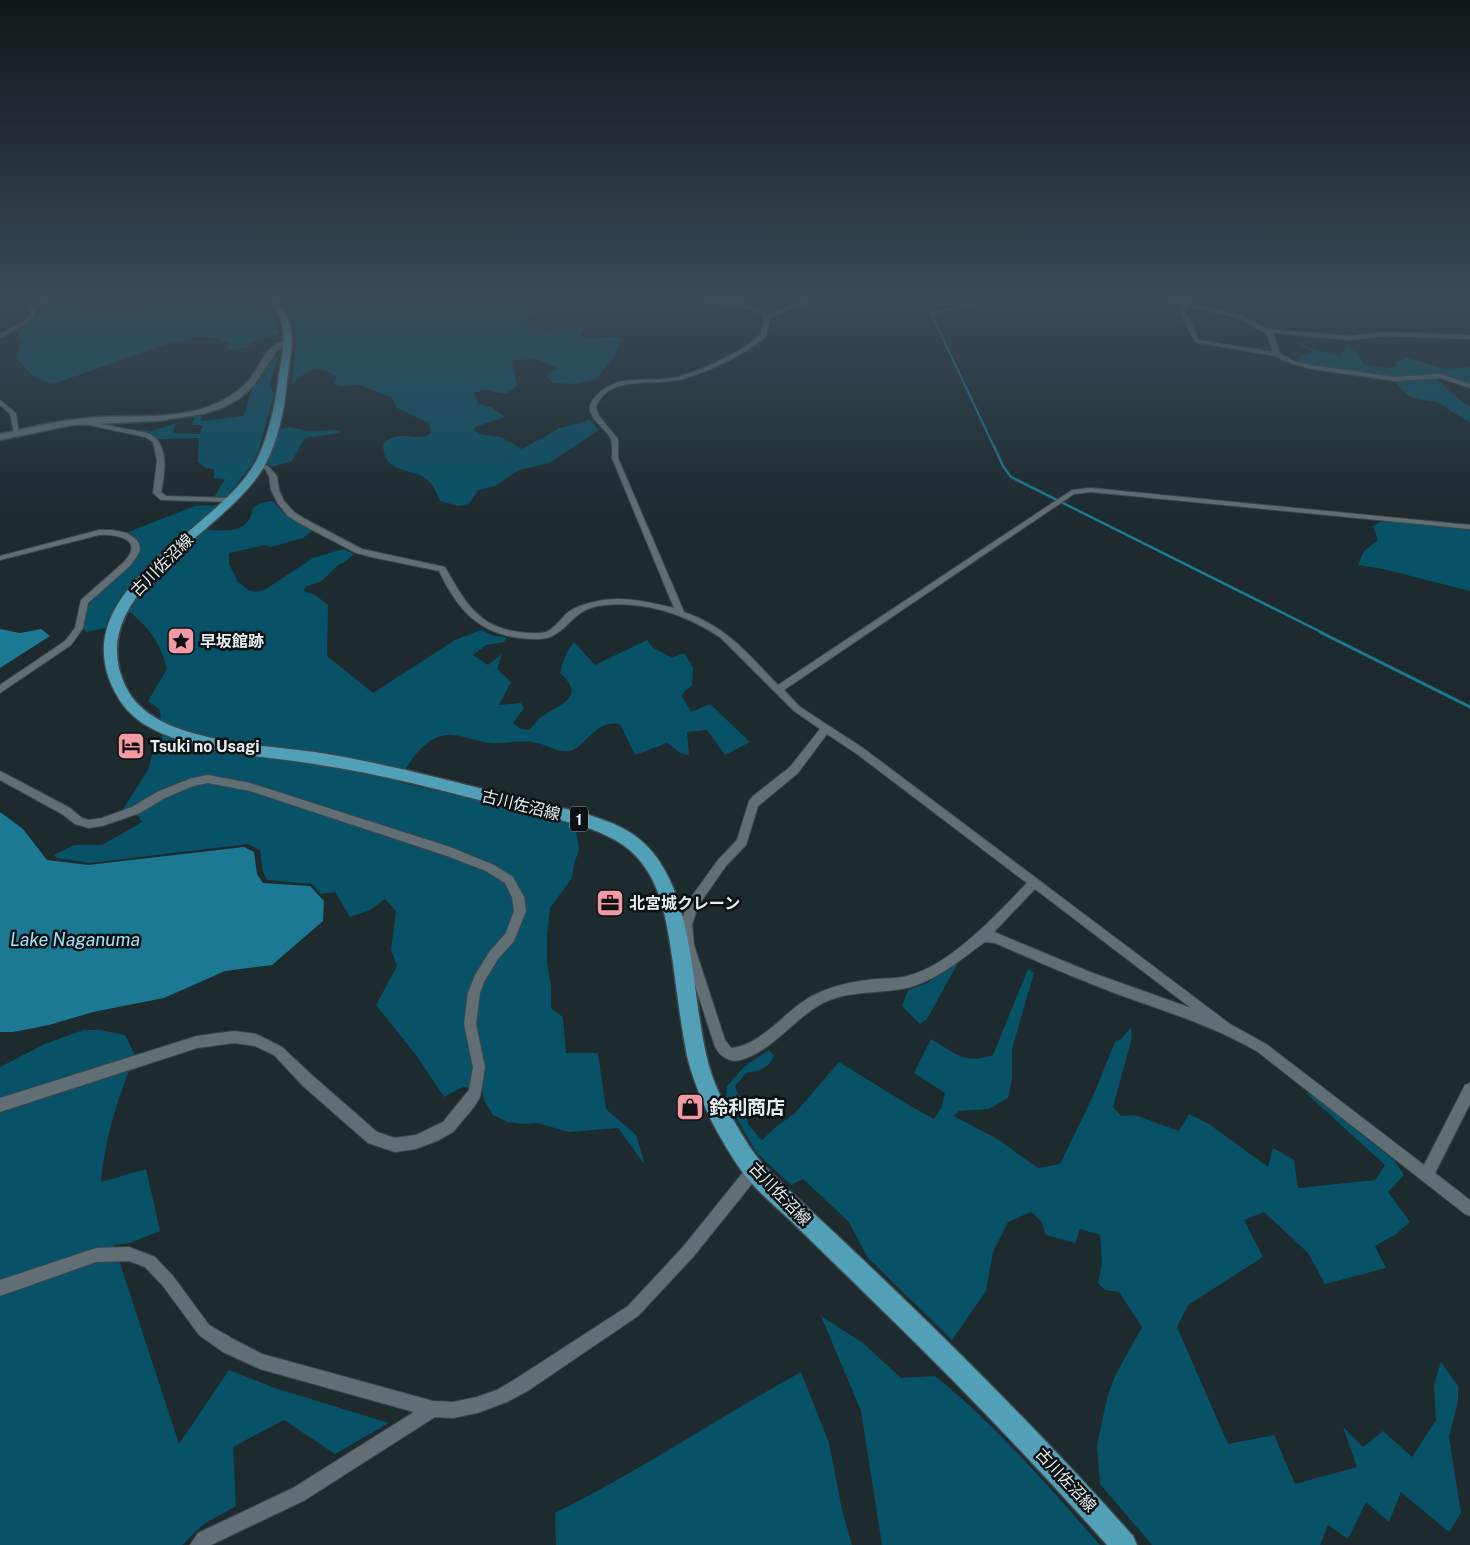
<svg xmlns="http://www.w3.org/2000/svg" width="1470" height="1545" viewBox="0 0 1470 1545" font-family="'Public Sans','Noto Sans JP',sans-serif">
<rect width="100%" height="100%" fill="#1d2a2e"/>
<path fill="#075266" d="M162 300H262L271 311 279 334 257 340 247 347 227 351 229 344 218 338 198 337 171 343 53 384 34 377 16 358 21 342 18 331 39 316 42 306C60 306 81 296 99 302L87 311 124 315Z
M282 300H440L451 302 464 300H532L525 302 526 306 537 314 524 320 533 328 540 327 547 330C559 327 571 327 583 326L585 328 581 334 582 337C595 341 608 334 621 338L620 346 610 362 595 380 576 384 553 383 547 377V374L556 369V367L535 359 514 360 512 362 517 386C502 399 500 391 486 390 482 390 477 392 474 393L478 404 491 407 505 417 475 427 474 430 480 434 501 437 522 449 560 428 590 420 599 430 549 463 519 470 495 486 478 490 469 504 458 506 440 501C437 494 433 485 428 480 411 466 384 476 383 444 400 427 417 444 431 433L429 423 397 408 392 398 359 385 339 386 334 383 337 377C319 363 305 370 292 385L297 332 290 313Z
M1298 341 1311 348 1341 356 1346 347C1355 350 1360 356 1363 364 1374 366 1386 370 1397 366L1396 362 1407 358 1446 369 1470 367V384L1441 374 1407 378 1383 376 1298 362 1297 359 1301 355 1311 354V350L1300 346Z
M276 356H279L270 382 274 395 258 452 251 466 226 497H214L225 479 214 478V469L206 468 198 462 199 438 157 439 150 434 122 428 152 431 176 423 173 433 200 434 203 425H192L195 416 203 414 201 421 244 416 252 389Z
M1434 377C1442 384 1463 404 1470 406V423L1437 402 1416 399 1408 395 1393 380 1411 381Z
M289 427 308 431 339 430 340 433 305 438 292 461 272 467 266 463 278 430Z
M272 501 285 514 312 531 303 538 271 547 265 545 229 553V564L238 582 248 590 256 592 266 589 313 558 343 549 354 554 345 562 338 565 322 581 305 587 304 591 315 595 328 605 327 656 373 693 455 640 481 630 494 636 507 637 504 642 486 645 473 655 488 665 502 654 497 669 511 682 499 705 521 703 524 708 513 723 521 729 529 730C533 726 536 721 540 718 556 705 589 699 560 673 563 662 566 651 574 642L595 665 647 640 652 647 672 658 684 653 693 667 692 686 685 691 682 696 691 712 710 704 750 742 725 755 707 730 687 732 689 755 681 753 667 743 635 755 620 724C594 719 585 749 569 751 558 753 548 745 537 743 522 739 505 744 491 743 478 742 466 736 453 735 427 732 409 762 398 782L513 808 575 825 579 850 574 864 572 878 550 908 547 936V963L551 986V1008L563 1017 566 1053H598L606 1109 636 1135 645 1165 618 1128 569 1132 537 1123 525 1124 508 1122 493 1115 484 1100 482 1089 463 1087 444 1097 416 1055 376 1005 397 966 391 950 396 911 385 899 370 910 350 917 335 892 321 894 312 884 267 880 263 872 260 850 248 844 90 863 57 858 54 855 74 845H102L142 822 138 816 123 809 148 770 152 755 162 738 160 710 148 701 167 669C160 642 151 630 130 612L109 617 106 628 86 632 83 628 85 608 138 554C142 542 138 539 128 532L195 506 219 505 192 529C216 528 248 540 253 508L260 503Z
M1389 521 1470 529V591L1383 569 1358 565 1364 551 1378 540 1373 526 1380 522Z
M959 961 927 1019 920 1024 902 1006 908 990 927 983Z
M1028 969 1034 973 1012 1049V1080L1008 1098 989 1109 959 1111 954 1116 999 1140 1038 1168 1060 1164 1093 1096 1115 1042 1121 1039 1131 1027 1132 1037 1113 1107 1121 1116 1135 1115 1179 1131 1189 1114 1209 1124 1268 1167 1273 1148 1294 1160 1298 1188 1375 1180 1385 1165 1305 1092 1316 1098 1394 1160 1404 1175 1388 1192 1410 1222 1396 1234 1375 1246 1386 1268 1325 1284 1308 1253 1264 1212 1244 1220 1263 1257 1188 1305 1177 1327 1228 1444 1274 1435 1295 1484 1357 1467 1343 1427 1363 1447 1383 1431 1412 1457 1436 1420 1434 1384 1441 1362 1458 1386V1401L1449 1437 1461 1513 1449 1532 1401 1492 1389 1522 1366 1502 1348 1539 1328 1525 1320 1545H1152L1100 1484 1097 1445 1107 1398 1115 1376 1142 1327 1119 1292 1105 1290 1098 1283 1102 1264 1100 1235 1080 1229 1075 1243 1046 1235 1041 1221 1031 1212 1008 1222 993 1252 986 1291 952 1340 868 1258 848 1221 803 1179 791 1185 756 1152 726 1100 727 1086 745 1066 769 1050 774 1056C768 1069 759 1071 746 1073L735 1086 749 1125 762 1140 777 1126 795 1113 839 1062 912 1107 934 1119 941 1108 945 1093 914 1073 931 1039C956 1053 963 1065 993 1055Z
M83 1030H100L125 1035 135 1055C118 1098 105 1136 101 1182L146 1169 160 1231 130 1243 114 1245 179 1444 229 1370 275 1388 389 1423 335 1454 284 1420 233 1447 236 1506 204 1524 182 1545H0V1067L45 1044Z
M821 1316 863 1343 901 1378 935 1376C996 1425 1048 1486 1100 1545H882L861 1411Z
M801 1372 829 1443 842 1510 852 1545H556L555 1513C640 1471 718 1418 801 1372Z"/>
<path fill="#1b7993" d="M0 629 20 633 41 629 50 636 0 668Z
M0 812 23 829 47 860 88 865 244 847 254 852 257 874 263 883 310 886 324 901 323 921 272 965 225 971 164 998 93 1012 49 1025 13 1032H0Z"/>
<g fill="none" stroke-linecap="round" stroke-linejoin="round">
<path stroke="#1b7993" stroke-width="2" d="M994 447 931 313 996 300 1019 302 1029 300"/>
<path stroke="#1b7993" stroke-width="2.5" d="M994 446 1003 466 1011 477 1323 633"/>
<path stroke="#1b7993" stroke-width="3" d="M1320 632 1470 707"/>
<g stroke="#3d474b" stroke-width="2">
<path id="street" d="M41 300H47L37 307 31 321 0 338V334L27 319 33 305Z
M692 300C716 298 749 299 768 315L806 300H813L770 318 766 336C744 356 712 370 683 379 657 387 609 373 596 407L599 416 618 439V458L684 612C727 627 747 653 778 685L1072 490 1091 488 1470 525V529L1091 492 1074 494 784 690 800 707 863 748 1230 1024 1266 1044 1424 1165 1465 1085 1470 1083V1104L1435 1173 1470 1200V1216L1465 1214 1258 1052C1214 1026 1167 1012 1120 995 1077 979 1036 961 995 943L985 942C961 959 936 981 907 988 879 994 851 990 825 1002 794 1017 774 1051 740 1060 728 1063 718 1055 714 1044L684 951 675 950 673 946 675 942 682 940 680 925 689 900 718 860 737 840 749 801 753 796 790 767 820 729 794 711 721 638C686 614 640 599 598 606 573 611 569 629 550 637 542 640 529 639 520 638 477 633 457 608 439 571L376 558 356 553 299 523 288 516 278 504 271 490 269 476 265 469 257 465 260 463 269 467 277 476 279 490 284 501 294 512 305 519 362 549 445 567C464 600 477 627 519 632 527 633 539 634 546 632 554 629 560 620 566 614 574 607 584 604 594 602 620 595 648 602 674 608L612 458C612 452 613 445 611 439 606 428 590 421 590 408 590 403 594 398 597 395 620 371 651 384 677 377 705 369 739 354 761 334L764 317 759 313 743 307ZM827 734 857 754 1027 883C997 914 950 966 907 976 898 979 887 978 877 979 855 981 834 985 814 995 787 1008 762 1046 731 1048L725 1040 694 945 692 925 698 906 726 866 746 845 758 806 798 773ZM1035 889 1191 1008 1090 972 994 932Z
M1163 300 1187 302 1242 316 1267 329 1349 336 1384 332 1470 335V339L1384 336 1349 340 1273 333 1280 353 1294 361 1311 365 1395 377 1441 374 1470 384V388L1440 378 1395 381 1311 369 1290 363 1275 356 1195 342 1179 311 1183 306ZM1188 307 1238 318 1267 334 1273 352 1199 340 1185 311Z
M0 400 16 413 19 434 14 433 10 414 0 405Z
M81 420 147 433C170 441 165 473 161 492L166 496 232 498 236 500 232 502 161 500 153 493 157 461 153 442 145 437 79 423 78 422Z
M99 530H112L127 533 136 539 139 544 140 550 137 556 130 566 88 603 83 628 71 645 0 693V685L65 641 75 628 81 600 124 562C145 539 117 534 99 535L0 560V556Z
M0 771 70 808 82 818 89 820 102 818 132 807 157 792 192 778 208 775 250 783 450 847 494 865 513 877 524 897 526 911 514 941 498 959 484 982 480 993 476 1024 485 1067 480 1097 474 1107 453 1132 439 1140 416 1149 395 1152 368 1143 303 1086 274 1055 255 1046 234 1043 197 1048 0 1112V1098L197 1036 234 1031 256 1034 282 1047 313 1076 377 1132 395 1138 416 1135 443 1122 469 1090 473 1067 464 1024 468 993 475 975 490 951 506 933 514 911 512 897 505 883 486 871 447 856 250 791 208 783 193 786 165 798 140 813 102 826 89 828 75 824 62 814 0 780Z
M754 1163 759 1165 761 1170 759 1175 693 1257 638 1316 529 1390 507 1402 477 1413 453 1418 435 1417 305 1500 211 1545H190L198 1533 293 1488 414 1412 260 1369 223 1352 199 1335 163 1286 145 1267 129 1261 96 1262 0 1296V1280L96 1248 129 1247 155 1257 173 1276 209 1325 235 1340 262 1354 433 1401 453 1402 477 1397 497 1390 517 1378 628 1306 683 1247 749 1165Z"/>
</g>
<g stroke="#3d474b" stroke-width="3">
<path id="secondary" d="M287 340 290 341V345L277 350 254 385 239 399 222 408 203 414 158 421 73 425 0 440V434C32 427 65 419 98 417 136 415 179 420 215 404 228 399 240 390 249 380 263 363 263 347 287 340Z"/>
</g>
<g stroke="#3d474b" stroke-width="3">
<path id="primary" d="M270 300H278C282 307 288 316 290 325 294 343 289 364 287 381 285 407 278 440 266 463 230 533 79 591 126 687 136 708 156 720 177 728 220 744 270 746 315 752 384 763 451 781 518 798 554 807 593 812 626 830 698 870 689 992 708 1062 712 1078 718 1092 726 1106 736 1125 747 1145 761 1162 775 1178 793 1193 808 1208 840 1238 872 1268 904 1299 983 1375 1060 1454 1133 1536L1137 1545H1107C1036 1465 962 1388 885 1313 854 1282 822 1252 791 1221 775 1206 757 1191 744 1174 731 1157 720 1137 710 1118 701 1098 692 1077 687 1056 681 1025 677 994 673 963 666 916 660 865 615 840 585 823 549 818 516 810 450 792 382 774 314 764 259 755 199 754 149 727 132 718 120 704 112 686 68 587 216 532 255 463 267 442 275 406 278 382 280 364 286 343 282 325 280 317 274 308 270 300Z"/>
</g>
<use href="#street" fill="#616f74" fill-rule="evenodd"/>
<use href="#secondary" fill="#616f74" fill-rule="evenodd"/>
<use href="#primary" fill="#52a0b7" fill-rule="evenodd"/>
</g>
<linearGradient id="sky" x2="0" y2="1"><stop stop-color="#101719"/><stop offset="0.58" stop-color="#3a4a57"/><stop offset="1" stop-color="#3a4a57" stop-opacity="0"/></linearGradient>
<rect width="1470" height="516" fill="url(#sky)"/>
<defs>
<g id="sight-square" transform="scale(1.4375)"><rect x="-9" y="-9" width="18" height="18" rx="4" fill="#f49aa5" stroke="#0c1113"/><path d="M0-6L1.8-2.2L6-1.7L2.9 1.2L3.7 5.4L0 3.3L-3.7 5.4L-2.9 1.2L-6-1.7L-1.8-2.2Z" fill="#111"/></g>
<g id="hotel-square" transform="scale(1.4375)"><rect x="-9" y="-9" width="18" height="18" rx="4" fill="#f49aa5" stroke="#0c1113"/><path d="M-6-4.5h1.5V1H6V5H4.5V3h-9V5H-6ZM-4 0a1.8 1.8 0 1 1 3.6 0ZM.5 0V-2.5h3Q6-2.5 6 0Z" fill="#111"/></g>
<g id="office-square" transform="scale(1.4375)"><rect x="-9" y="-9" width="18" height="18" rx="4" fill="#f49aa5" stroke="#0c1113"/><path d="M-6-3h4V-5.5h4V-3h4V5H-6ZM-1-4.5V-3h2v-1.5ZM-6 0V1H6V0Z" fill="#111"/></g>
<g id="shop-square" transform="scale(1.4375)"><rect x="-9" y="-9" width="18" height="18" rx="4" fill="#f49aa5" stroke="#0c1113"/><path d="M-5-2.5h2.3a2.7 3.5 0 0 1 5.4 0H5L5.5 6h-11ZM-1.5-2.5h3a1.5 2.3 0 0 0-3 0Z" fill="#111"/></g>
</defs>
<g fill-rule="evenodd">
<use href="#sight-square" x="181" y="641"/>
<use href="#hotel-square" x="131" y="746"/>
<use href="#office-square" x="610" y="903"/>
<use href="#shop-square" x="690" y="1107"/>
</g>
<g text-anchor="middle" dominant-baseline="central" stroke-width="5" stroke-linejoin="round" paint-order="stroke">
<rect fill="#0c1113" stroke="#a5acae" stroke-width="1" x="570" y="806.5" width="18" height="25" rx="4"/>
<g font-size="15" font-weight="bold" fill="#e6eef1">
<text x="579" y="819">1</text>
</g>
<g font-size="16" fill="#e6eef1" stroke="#0c1113">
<text transform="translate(162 565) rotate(-45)">古川佐沼線</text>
<text transform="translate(521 805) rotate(14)">古川佐沼線</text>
<text transform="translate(780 1194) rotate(46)">古川佐沼線</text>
<text transform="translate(1066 1480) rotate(47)">古川佐沼線</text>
</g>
<g font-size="16" font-weight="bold" fill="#e6eef1" stroke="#0c1113" text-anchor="start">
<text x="200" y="641">早坂館跡</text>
<text x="150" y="746">Tsuki no Usagi</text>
<text x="629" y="903">北宮城クレーン</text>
</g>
<g font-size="18" font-style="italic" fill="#a2e4fb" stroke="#0c1113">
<text x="75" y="939">Lake Naganuma</text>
</g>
<g font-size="19" font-weight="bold" fill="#e6eef1" stroke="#0c1113" text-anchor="start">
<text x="709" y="1107">鈴利商店</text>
</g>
</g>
</svg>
